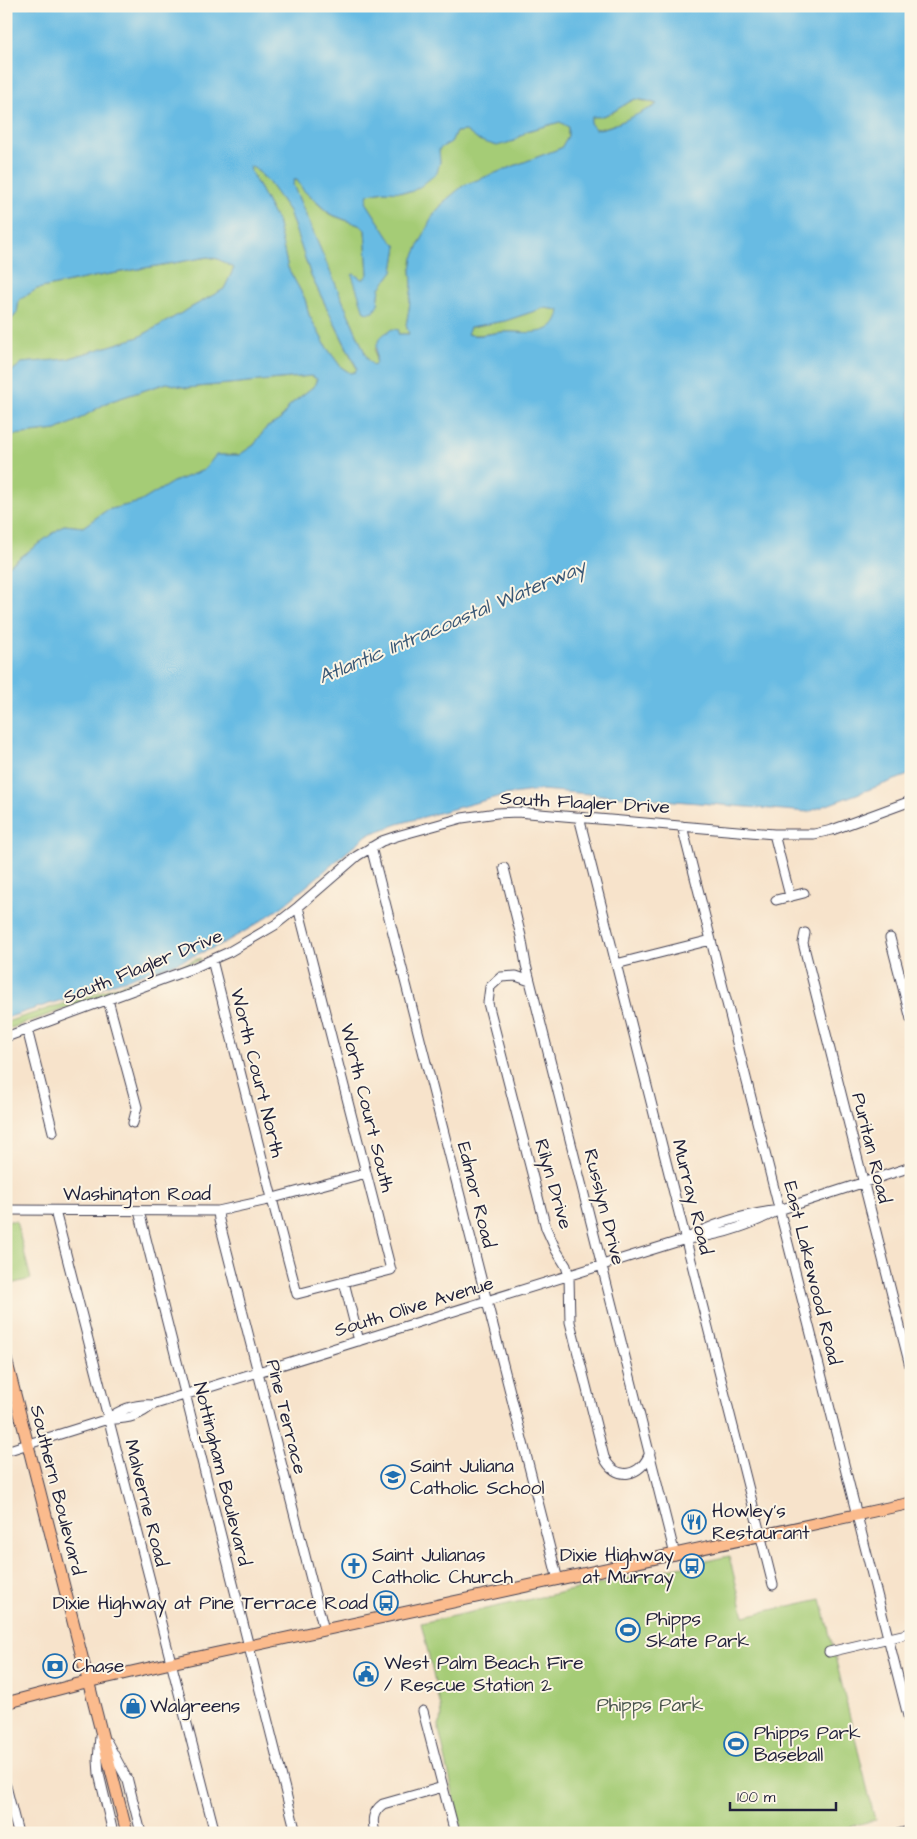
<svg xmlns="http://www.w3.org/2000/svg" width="917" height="1839" viewBox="0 0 917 1839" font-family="'Architects Daughter',sans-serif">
<rect width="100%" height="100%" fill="#fcf5e5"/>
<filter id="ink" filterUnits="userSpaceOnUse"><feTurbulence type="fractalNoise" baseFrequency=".02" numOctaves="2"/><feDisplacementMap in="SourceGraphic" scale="10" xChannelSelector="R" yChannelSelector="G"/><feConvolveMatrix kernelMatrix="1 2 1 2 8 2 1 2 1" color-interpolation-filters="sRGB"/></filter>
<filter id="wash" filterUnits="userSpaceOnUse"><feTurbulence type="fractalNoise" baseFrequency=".0096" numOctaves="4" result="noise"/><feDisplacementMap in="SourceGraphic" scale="20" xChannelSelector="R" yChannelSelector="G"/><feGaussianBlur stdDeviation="1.12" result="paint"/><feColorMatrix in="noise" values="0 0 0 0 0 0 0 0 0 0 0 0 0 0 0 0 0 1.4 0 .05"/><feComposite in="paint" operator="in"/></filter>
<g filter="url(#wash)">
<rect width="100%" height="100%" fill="#f7e3cb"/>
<path fill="#a5cc76" stroke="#647758" d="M635 99 657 104C650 111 605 130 595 129L590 123 592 117 612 113 622 106Z
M560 122 568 126V136L561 148 464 185 446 200 433 215 413 258 411 270 412 285 409 309 406 325 409 334H398L375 349 376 362 374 366 368 360 293 185 294 180H297L303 190 329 214 361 226 365 230 368 274 363 280 354 274 353 276 358 289 378 304 380 288 393 271 397 246 389 238 366 202 368 194 384 191 411 192 440 162 438 149 451 142 456 132 466 131 478 140 514 141 527 131Z
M250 166 257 170 269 183 289 211 311 276 357 369 355 372 350 373 341 367 327 348 309 315 305 299 288 268 277 221 251 172Z
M208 257 218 259 234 268 224 289 139 337 67 359 22 363 6 376V326L17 313 19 300 37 289 93 277Z
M544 308 561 310C554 341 527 331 505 332 492 332 480 337 466 334L470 327 505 321Z
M311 376 317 379 314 386 290 405 280 420 266 428 254 445 239 455H216L204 470 173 482 140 502 107 510 83 527 64 525 6 568V436L56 430 76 421 108 402 167 383 187 388Z
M200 958 201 960 6 1030V1022L162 972Z
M6 1221H16L31 1279 6 1285Z
M729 1556 744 1616 821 1599 875 1820 825 1833H462L438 1725 442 1717 441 1707 421 1623Z"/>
<path fill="#67bbe3" stroke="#446e8f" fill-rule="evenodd" d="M6 6H911V774L808 812 541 790 504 795 398 824 367 835 283 906 252 927 220 945 176 963 6 1018V568L64 525 83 527 107 510 140 502 173 482 204 470 216 455H239L254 445 266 428 280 420 290 405 314 386 317 379 311 376 187 388 167 383 108 402 76 421 56 430 6 436V376L22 363 67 359 139 337 224 289 234 268 218 259 208 257 93 277 37 289 19 300 17 313 6 326ZM635 99 648 101 657 104 653 107C639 113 609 130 595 129L590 123 592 117C609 118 620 106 635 99ZM560 122 568 127V136L561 148 464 185 446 200 433 215 413 258 411 270 412 285 409 309 406 325 409 334H398L399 330 392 329C388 332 383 334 381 337 373 345 379 358 374 366L368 360 293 185 294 180H297L303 190 330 214 361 226 365 230 368 274 363 280 354 274 352 275 364 312 369 313 374 312 378 304 380 288 393 271 397 246 389 238 366 202 368 194 384 191 411 192 421 186 437 173 440 162 439 149 451 142 456 132 466 131 478 140 497 146 514 141 527 131ZM250 166 257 170 269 183 289 211 311 276 357 368 355 372 350 373 341 367 327 348 309 315 305 299 288 268 277 221 251 172ZM544 308 560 310C556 340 525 331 505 332 492 332 480 338 467 334L470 327 505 321Z"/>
</g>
<g filter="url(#ink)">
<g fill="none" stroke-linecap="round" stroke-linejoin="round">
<g stroke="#423f51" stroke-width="11">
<path id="minor" d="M579 817 773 1585
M682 826 911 1728
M774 834 790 896
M371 847 558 1580
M504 868 521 936 526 965 675 1555
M776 900 804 893
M805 933 803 943 911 1370
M890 938 911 1019
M212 960 271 1194
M616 964 711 940
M530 981 516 976 501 977 490 987 488 1003 546 1228 556 1250 566 1266 569 1276 570 1322 604 1457C615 1482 642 1477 650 1452
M108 1000 137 1107 133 1123
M27 1029 53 1132
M6 1037 193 968 229 952 275 925 298 907 357 856 382 841 397 836 462 818 497 813 517 812 774 834H814L832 830 911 801
M277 1197 366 1173
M273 1203 297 1294 391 1270 298 907
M6 1210 218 1211 268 1200
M55 1211 215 1833
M139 1211 296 1833
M218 1211 219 1220 324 1630
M688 1238C716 1222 748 1214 779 1210L911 1167
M344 1282 359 1341
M108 1419C125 1420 140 1416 152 1405
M6 1451 108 1419C121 1409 136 1404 152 1405L686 1239C718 1236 751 1225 779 1210
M829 1652 911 1633
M423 1711 455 1833
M100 1736 98 1760 99 1774 113 1833
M107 1742 128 1781 141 1833
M6 1786 18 1833
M375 1833C372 1821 372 1812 383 1804L443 1787"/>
</g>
<g stroke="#423f51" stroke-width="13">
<path id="major" d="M6 1359 127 1833
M6 1703 78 1684 171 1663 911 1503"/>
</g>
<use href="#minor" stroke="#fff" stroke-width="9"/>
<use href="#major" stroke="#fbbb8d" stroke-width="11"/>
<g stroke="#22223b" stroke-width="4">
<path id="rail" d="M887 1833 911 1827"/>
</g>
<use href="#rail" stroke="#fcf5e5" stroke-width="2" stroke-dasharray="5.5" stroke-linecap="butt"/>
</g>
</g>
<defs>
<g id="school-ring" transform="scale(1.25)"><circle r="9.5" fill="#fcf5e5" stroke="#1f6fb2" stroke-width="1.5"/><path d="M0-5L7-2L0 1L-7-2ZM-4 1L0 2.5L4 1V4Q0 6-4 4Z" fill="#1f6fb2"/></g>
<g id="restaurant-ring" transform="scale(1.25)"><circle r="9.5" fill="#fcf5e5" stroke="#1f6fb2" stroke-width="1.5"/><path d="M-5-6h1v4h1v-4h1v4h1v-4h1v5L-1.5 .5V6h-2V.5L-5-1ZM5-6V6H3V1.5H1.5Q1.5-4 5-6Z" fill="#1f6fb2"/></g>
<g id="church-ring" transform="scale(1.25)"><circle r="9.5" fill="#fcf5e5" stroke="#1f6fb2" stroke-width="1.5"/><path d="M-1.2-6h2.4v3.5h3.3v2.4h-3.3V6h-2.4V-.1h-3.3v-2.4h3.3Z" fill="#1f6fb2"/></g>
<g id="bus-ring" transform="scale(1.25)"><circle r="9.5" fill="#fcf5e5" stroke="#1f6fb2" stroke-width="1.5"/><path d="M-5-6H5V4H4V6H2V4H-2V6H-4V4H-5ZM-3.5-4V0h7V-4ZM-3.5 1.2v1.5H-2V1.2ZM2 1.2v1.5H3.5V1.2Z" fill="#1f6fb2"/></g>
<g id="stadium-ring" transform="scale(1.25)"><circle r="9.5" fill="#fcf5e5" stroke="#1f6fb2" stroke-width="1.5"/><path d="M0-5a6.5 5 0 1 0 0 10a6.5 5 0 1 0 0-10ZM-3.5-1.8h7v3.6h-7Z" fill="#1f6fb2"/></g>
<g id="bank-ring" transform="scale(1.25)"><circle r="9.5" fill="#fcf5e5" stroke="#1f6fb2" stroke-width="1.5"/><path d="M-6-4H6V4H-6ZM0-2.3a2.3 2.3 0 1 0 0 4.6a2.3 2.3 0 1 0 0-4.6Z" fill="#1f6fb2"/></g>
<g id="civic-ring" transform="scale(1.25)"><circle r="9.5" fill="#fcf5e5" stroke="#1f6fb2" stroke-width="1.5"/><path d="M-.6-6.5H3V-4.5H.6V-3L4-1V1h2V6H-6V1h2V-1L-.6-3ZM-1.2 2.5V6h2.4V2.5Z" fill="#1f6fb2"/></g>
<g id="shop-ring" transform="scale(1.25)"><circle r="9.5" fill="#fcf5e5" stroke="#1f6fb2" stroke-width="1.5"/><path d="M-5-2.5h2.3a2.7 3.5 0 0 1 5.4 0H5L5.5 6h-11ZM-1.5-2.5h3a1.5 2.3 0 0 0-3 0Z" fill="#1f6fb2"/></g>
</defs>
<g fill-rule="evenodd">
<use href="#school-ring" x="393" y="1477"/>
<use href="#restaurant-ring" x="694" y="1522"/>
<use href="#church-ring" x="354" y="1566"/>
<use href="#bus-ring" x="692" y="1566"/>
<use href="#bus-ring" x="386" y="1603"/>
<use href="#stadium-ring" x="628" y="1630"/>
<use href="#bank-ring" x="55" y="1666"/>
<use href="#civic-ring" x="366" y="1674"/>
<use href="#shop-ring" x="133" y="1706"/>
<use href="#stadium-ring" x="736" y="1744"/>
</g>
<g text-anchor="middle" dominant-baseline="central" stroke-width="4" stroke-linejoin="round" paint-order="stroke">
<g font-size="19" fill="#22223b" stroke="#fcf5e5">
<text transform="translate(585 803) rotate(3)">South Flagler Drive</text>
<text transform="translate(143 967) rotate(-22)">South Flagler Drive</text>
<text transform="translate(257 1073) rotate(76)">Worth Court North</text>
<text transform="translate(367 1108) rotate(76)">Worth Court South</text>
<text transform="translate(871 1148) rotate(76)">Puritan Road</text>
<text transform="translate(553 1184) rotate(74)">Rilyn Drive</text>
<text x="137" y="1194">Washington Road</text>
<text transform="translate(476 1195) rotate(76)">Edmor Road</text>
<text transform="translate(692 1197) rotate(76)">Murray Road</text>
<text transform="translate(604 1207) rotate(76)">Russlyn Drive</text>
<text transform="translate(812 1273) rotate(76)">East Lakewood Road</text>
<text transform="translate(414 1307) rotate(-17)">South Olive Avenue</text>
<text transform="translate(286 1417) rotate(76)">Pine Terrace</text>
<text transform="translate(222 1474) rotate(76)">Nottingham Boulevard</text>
<text transform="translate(57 1490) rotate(76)">Southern Boulevard</text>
<text transform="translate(146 1503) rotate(76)">Malverne Road</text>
</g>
<g font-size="19" fill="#22223b" stroke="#fcf5e5" text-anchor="start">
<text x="410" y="1466">Saint Juliana<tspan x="410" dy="22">Catholic School</tspan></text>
<text x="712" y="1511">Howley's<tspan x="712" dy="22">Restaurant</tspan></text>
<text x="372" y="1555">Saint Julianas<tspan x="372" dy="22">Catholic Church</tspan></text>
<text x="674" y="1555" text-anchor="end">Dixie Highway<tspan x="674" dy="22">at Murray</tspan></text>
<text x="368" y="1603" text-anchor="end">Dixie Highway at Pine Terrace Road</text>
<text x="646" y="1619">Phipps<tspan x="646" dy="22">Skate Park</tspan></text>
<text x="384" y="1663">West Palm Beach Fire<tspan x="384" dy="22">/ Rescue Station 2</tspan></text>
<text x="72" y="1666">Chase</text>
<text x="150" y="1706">Walgreens</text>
<text x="754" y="1733">Phipps Park<tspan x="754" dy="22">Baseball</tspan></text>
</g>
<g font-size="19" fill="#49554d" stroke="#fcf5e5">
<text x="650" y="1705">Phipps Park</text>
</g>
<g font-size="20" font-style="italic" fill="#3a5876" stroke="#fcf5e5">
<text transform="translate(452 622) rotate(-23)">Atlantic Intracoastal Waterway</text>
</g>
</g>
<rect width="917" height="1839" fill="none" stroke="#fcf5e5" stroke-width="25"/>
<path d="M730 1802v8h106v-8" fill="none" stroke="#22223b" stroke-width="2.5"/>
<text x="737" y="1802" font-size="15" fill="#22223b" stroke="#fcf5e5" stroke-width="4" paint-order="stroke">100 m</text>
</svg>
